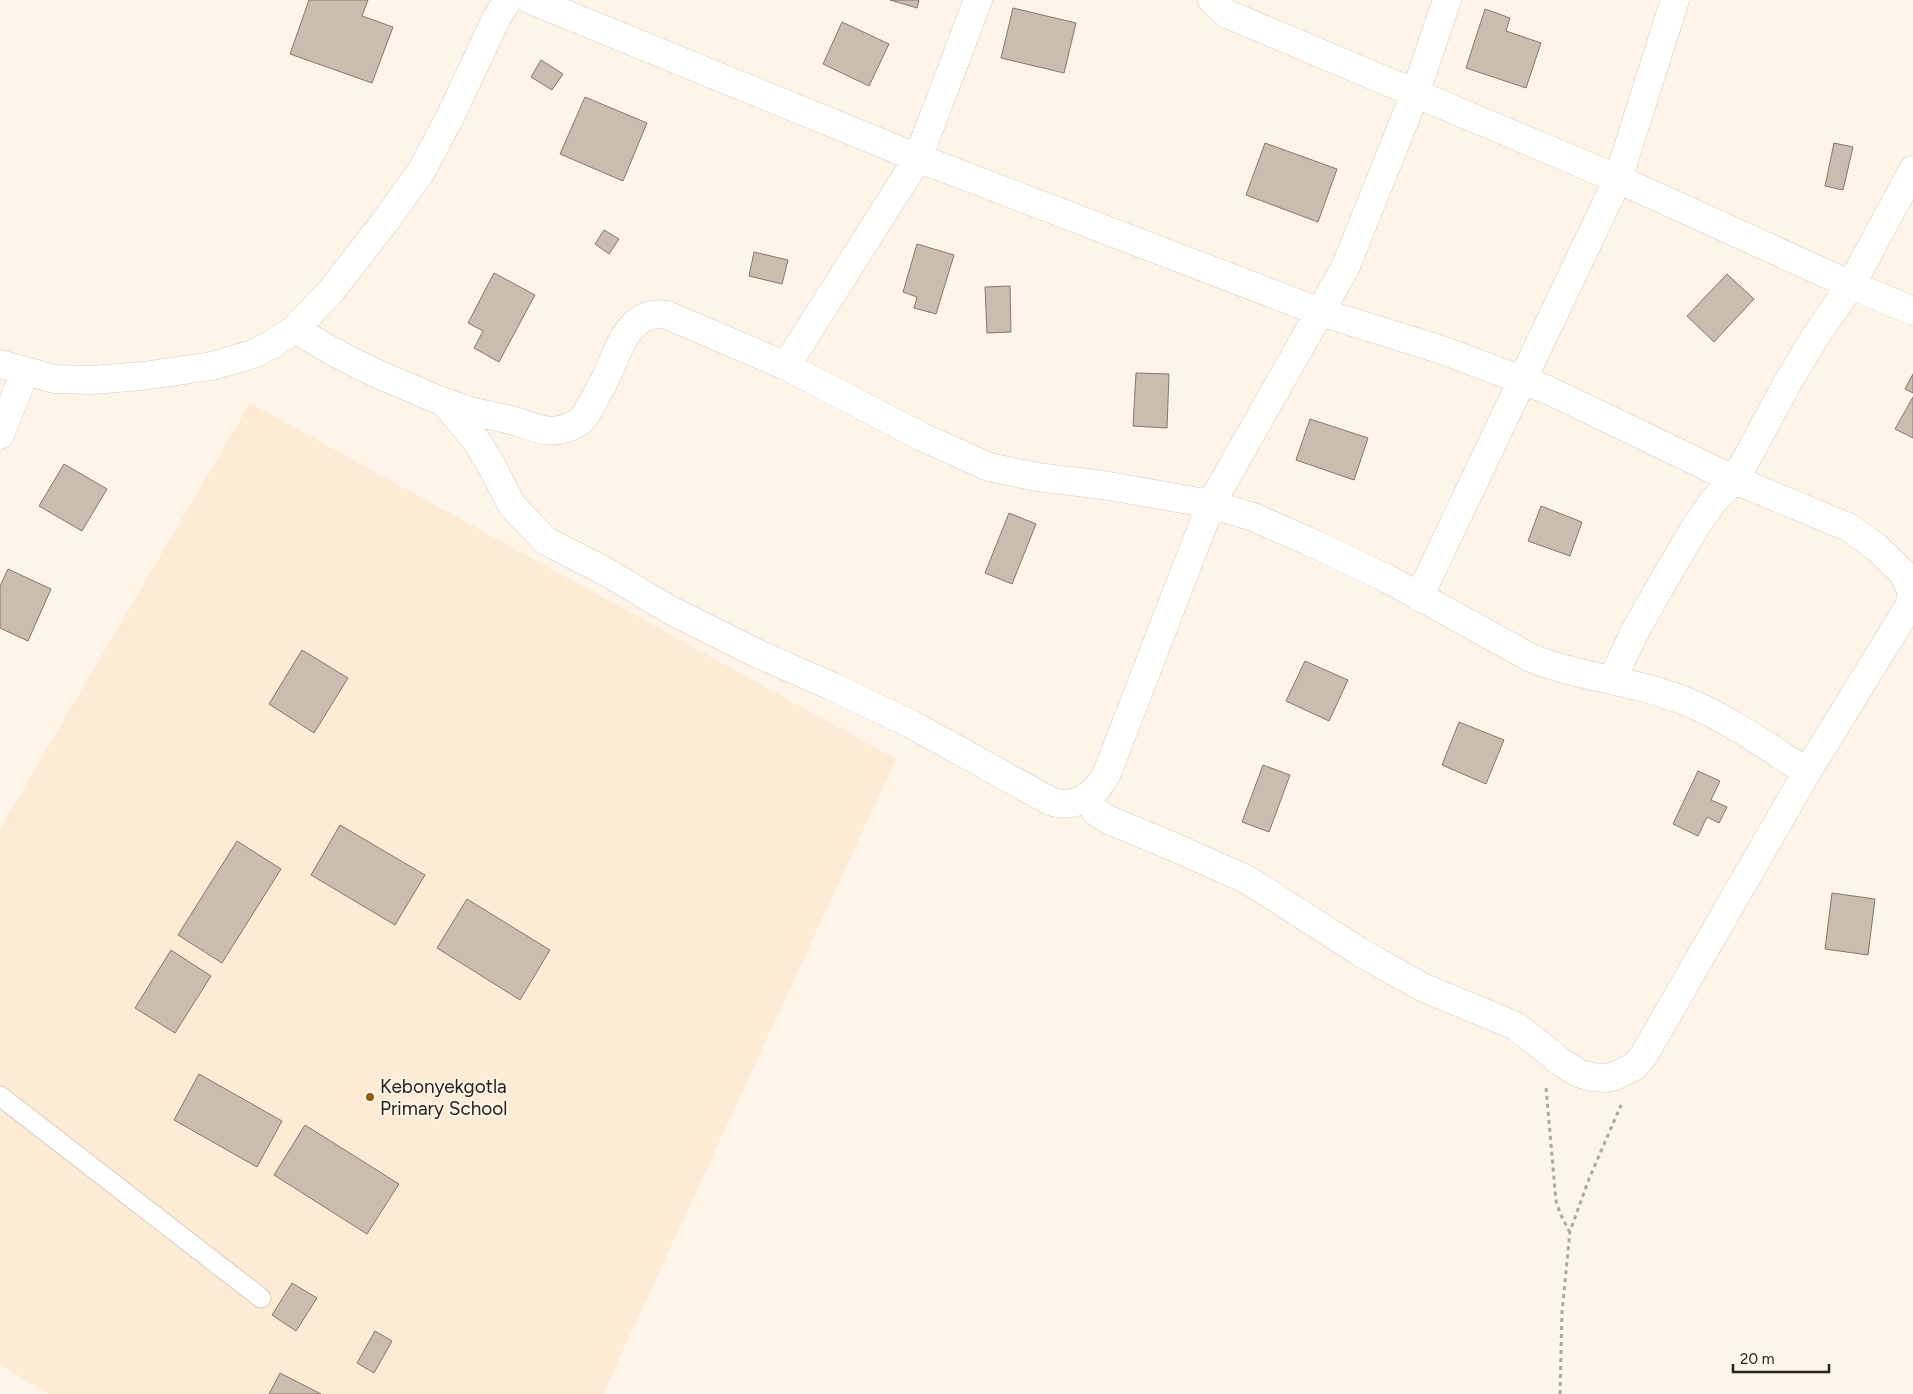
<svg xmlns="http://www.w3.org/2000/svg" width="1913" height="1394" viewBox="0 0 1913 1394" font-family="Figtree,sans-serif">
<rect width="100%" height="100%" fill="#fff4e8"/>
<path fill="#feebd6" d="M250 403 896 759 603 1394H49L0 1365V829Z"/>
<path fill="#cabdaf" stroke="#84786b" d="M309 0H368L362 16 393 27 372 83 290 54Z
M890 0H919L917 8Z
M1013 8 1076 23 1064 73 1001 58Z
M1485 9 1510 18 1506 31 1541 43 1526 88 1466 68Z
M842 22 889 44 869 86 823 64Z
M541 60 563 74 552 90 531 77Z
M585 97 647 123 623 181 560 154Z
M1265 143 1337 169 1318 222 1246 195Z
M1834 143 1853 147 1843 190 1825 186Z
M604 230 619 239 609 254 595 244Z
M917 244 954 255 936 314 914 308 917 297 903 292Z
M754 252 788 260 782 284 749 276Z
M494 273 535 295 499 362 474 348 483 331 468 323Z
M1727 274 1754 299 1714 342 1687 316Z
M1010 286 1011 332 987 333 985 287Z
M1136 373 1169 374 1167 428 1133 426Z
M1913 374V393L1905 389Z
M1913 397V438L1895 429Z
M1310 419 1368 438 1354 480 1296 460Z
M64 464 107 489 82 531 39 506Z
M1541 506 1582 522 1570 556 1528 541Z
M1009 513 1036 524 1012 584 985 573Z
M8 569 51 589 28 641 0 628V586Z
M302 650 348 678 314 733 269 704Z
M1305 661 1348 680 1329 721 1286 701Z
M1459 722 1504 740 1486 784 1442 765Z
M1263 765 1290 775 1269 832 1242 822Z
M1698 771 1720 781 1711 800 1727 807 1719 823 1707 817 1698 836 1673 824Z
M340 825 425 875 395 925 311 875Z
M237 841 281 869 222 963 178 935Z
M1832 893 1875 899 1868 955 1825 949Z
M467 899 550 950 520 1000 437 948Z
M171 950 211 976 175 1033 135 1008Z
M199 1074 282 1121 257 1167 174 1120Z
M305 1125 399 1184 367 1234 274 1175Z
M292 1283 317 1298 296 1331 272 1315Z
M375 1331 392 1341 374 1373 357 1363Z
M280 1373 321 1394H269Z"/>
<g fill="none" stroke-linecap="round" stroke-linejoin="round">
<g stroke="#d8cbbd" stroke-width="21">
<path id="lane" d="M0 1096 261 1298"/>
</g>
<g stroke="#d8cbbd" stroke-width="29">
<path id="street" d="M531 0 918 158 1320 312 1442 350 1548 390 1735 480 1848 527 1876 547 1903 573 1911 590V599L1908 608 1807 772 1644 1055 1635 1066 1615 1076 1606 1078 1592 1077 1578 1073 1561 1062 1516 1026 1422 987 1397 973 1360 952 1248 880 1174 847 1109 820 1095 811 1087 796
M1212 0 1227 14 1244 21 1618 179 1851 285 1913 311
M295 329C333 353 372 373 413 389 431 397 448 404 467 410 480 414 494 416 507 419 533 425 548 439 576 424 584 420 588 411 592 403 598 393 603 384 608 373 619 347 631 308 667 315L786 366 922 437 989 467 1037 477 1103 485 1211 504 1253 517 1308 541 1388 579 1531 658C1581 678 1636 681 1685 701 1728 718 1768 747 1807 772
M0 364 54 379 92 380 143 376 212 366 253 354 274 343 295 329 331 291 384 223 422 170 451 115 497 17 508 0
M786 366 918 158 978 0
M445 403 475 439 489 461 513 507 546 541 603 570 672 611 754 652 831 686 911 724 1050 801C1076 810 1096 795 1107 773L1211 504 1346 266 1415 94 1447 0
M0 435 25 372
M1419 597 1618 179 1675 0
M1612 680 1634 633 1660 587 1694 529 1714 500 1735 480 1788 382 1817 334 1851 285 1913 170"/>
</g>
<path stroke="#afa69c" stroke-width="3" stroke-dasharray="4 4" stroke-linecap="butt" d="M1546 1088 1556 1201 1560 1213 1569 1231
M1560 1394 1562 1312 1570 1231 1589 1179 1621 1105"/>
<use href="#lane" stroke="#fff" stroke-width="19"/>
<use href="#street" stroke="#fff" stroke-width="28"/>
</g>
<circle fill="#915b10" stroke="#fff4e8" stroke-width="2" cx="370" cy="1097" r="5"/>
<g text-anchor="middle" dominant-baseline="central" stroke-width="4" stroke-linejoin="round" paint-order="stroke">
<g font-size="19" fill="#25201b" stroke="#fff4e8" text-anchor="start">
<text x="380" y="1086">Kebonyekgotla<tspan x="380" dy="22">Primary School</tspan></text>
</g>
</g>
<path d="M1733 1364v8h96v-8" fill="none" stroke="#25201b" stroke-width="2.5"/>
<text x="1740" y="1364" font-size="15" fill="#25201b" stroke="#fff4e8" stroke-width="4" paint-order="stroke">20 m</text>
</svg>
